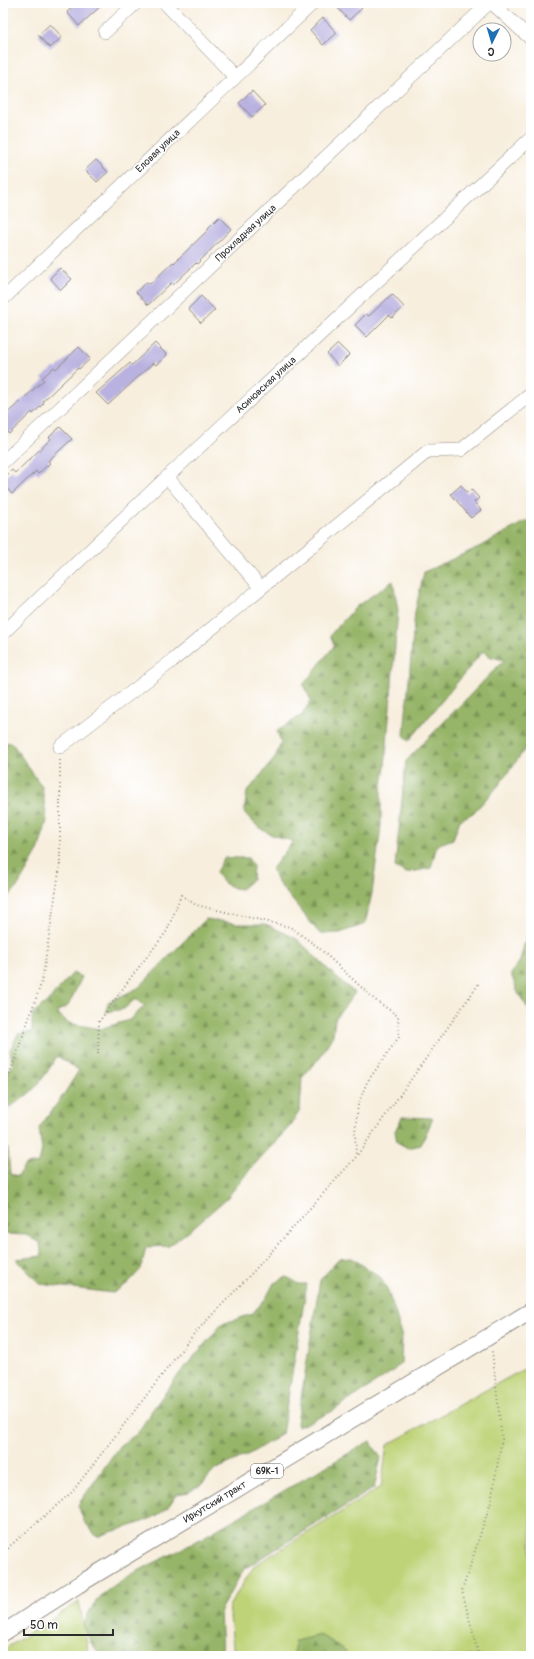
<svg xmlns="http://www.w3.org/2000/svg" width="534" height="1659" viewBox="0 0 534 1659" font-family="Pangolin,sans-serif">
<defs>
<pattern id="forest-firs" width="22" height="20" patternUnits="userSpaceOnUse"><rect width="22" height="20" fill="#96b568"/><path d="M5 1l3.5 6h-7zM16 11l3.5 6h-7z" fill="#7b9356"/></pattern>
</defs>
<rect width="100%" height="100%" fill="#fff"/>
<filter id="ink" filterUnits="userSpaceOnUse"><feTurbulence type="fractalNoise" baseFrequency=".025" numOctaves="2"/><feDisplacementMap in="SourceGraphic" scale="8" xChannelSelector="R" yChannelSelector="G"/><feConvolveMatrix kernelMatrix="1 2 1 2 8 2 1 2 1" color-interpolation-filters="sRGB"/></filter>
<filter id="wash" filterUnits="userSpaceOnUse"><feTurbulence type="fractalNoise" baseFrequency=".012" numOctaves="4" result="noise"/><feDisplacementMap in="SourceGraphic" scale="16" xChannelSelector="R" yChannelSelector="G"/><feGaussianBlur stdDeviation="0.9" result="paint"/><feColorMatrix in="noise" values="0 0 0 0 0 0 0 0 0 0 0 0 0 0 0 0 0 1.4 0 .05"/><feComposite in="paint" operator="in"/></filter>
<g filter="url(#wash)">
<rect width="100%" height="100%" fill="#f7eedd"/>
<path fill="#bed377" stroke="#747f51" d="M531 1365V1656H234L229 1606 254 1566 381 1487 387 1445Z
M79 1602 88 1650 94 1656H3L6 1648Z"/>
<path fill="url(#forest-firs)" stroke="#60704a" d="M526 521H531V741L499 785 473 813 460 820 453 839 437 845 431 868 406 873 395 867 406 761 504 660 491 657 483 651 409 741 404 735 415 612 424 572 479 547Z
M393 581 398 610 385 767 381 791V826L372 893 365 924 340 933 320 934 276 880 272 869 293 841C267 834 262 833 244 812L247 792 275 758 281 743 277 731 302 715 311 700 303 685 334 646 330 635 357 606Z
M3 742 12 743 42 787 47 821 38 851 16 889 3 901Z
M224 858H248L253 866 252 880 241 889C229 888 222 883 216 872Z
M206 919 241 924H266L297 939 337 978 355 993 335 1019 333 1035 319 1059 311 1067 302 1078 300 1110 291 1125 252 1167 227 1198 196 1225 169 1246 146 1247 141 1269 128 1283 113 1293 40 1284 16 1259 42 1256 40 1243 27 1235 4 1234 3 1230V1143L8 1149 10 1174 18 1176 25 1165 39 1163 42 1149 39 1128 64 1094 79 1070 57 1056C41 1082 35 1092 8 1108L3 1122V1074L13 1065 10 1050 18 1034 32 1032V1014L49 1000 73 973 82 977 68 1006 56 1012 68 1023 100 1029 129 1020 145 1006 135 999 124 1009 106 1012 108 1002 138 988Z
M531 935V1013L518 993 511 974 520 961 524 945Z
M402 1117 433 1118 421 1145 408 1148 397 1142 395 1131Z
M352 1258 380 1277 387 1289 395 1311 402 1338 401 1363 393 1371 331 1412 298 1427 297 1423 320 1280 339 1259Z
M287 1277 299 1284H307L282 1434 251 1453 215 1470 202 1484 189 1492 177 1494C173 1499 170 1505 166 1509 149 1524 118 1528 97 1537L84 1521 78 1505 120 1445 137 1434 153 1409 180 1373 222 1324 252 1314 266 1298 274 1283Z
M370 1441 381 1458 374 1488 244 1569 220 1610 222 1656H102L92 1645 83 1625C88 1614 93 1603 102 1595 127 1573 158 1562 186 1547 248 1512 309 1476 370 1441Z
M320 1635 346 1651 345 1656H293L295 1641Z"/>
<g id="blocks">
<path fill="#b9b2e0" d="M77 3H104L79 26 67 12Z
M333 3H357L362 8 349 20Z
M323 18 337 33 323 45 310 30Z
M50 24 62 37 50 48 38 35Z
M252 91 265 105 252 117 239 103Z
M96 160 108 172 97 182 85 170Z
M219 217 231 229 197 264 196 263 173 285 171 283 148 305 136 292 147 282 150 284 173 262 174 263 209 229 208 228Z
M60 268 72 279 61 290 50 278Z
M392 294 404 307 392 318 389 315 367 337 355 325 366 314 369 316Z
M201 296 215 310 201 323 188 309Z
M155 343 167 355 156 365 153 363 108 405 96 393 130 363 132 365Z
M338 344 349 355 338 366 327 354Z
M79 347 90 359 79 369 78 368 43 401 44 403 33 414 32 412 9 434 3 428V417L44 380 42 378 54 367 56 369Z
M60 427 72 439 48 461 50 463 38 474 36 471 12 494 3 484V479L12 470 15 473 51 439 49 437Z
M461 485 467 493 471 489 479 498 474 502 481 510 471 518 451 494Z"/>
</g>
</g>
<g filter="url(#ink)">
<use href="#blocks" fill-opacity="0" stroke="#918c84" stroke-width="1"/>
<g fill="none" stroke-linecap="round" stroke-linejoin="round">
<g stroke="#918c84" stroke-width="14">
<path id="minor" d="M165 3 235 77
M492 3 531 39
M105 32 136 3
M3 299 313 3
M3 462 489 3
M167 477 261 588
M3 633 167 477 531 138
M60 747 172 661 428 451 461 450 531 394"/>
</g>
<g stroke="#918c84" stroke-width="18">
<path id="major" d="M3 1633 78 1585 531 1311"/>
</g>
<path stroke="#918c84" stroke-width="2" stroke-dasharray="1 3" stroke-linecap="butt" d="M98 1054 99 1022 132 976 167 931 181 895 196 905 290 927 318 947 375 1000 398 1016 399 1037 367 1082 358 1105 355 1133 356 1156
M3 1093 42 981 60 866V758
M3 1555 11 1545 72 1492 193 1335 252 1273 356 1157 480 982
M479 1656 462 1591 491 1501 502 1439 492 1351"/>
<use href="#minor" stroke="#fff" stroke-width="13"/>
<use href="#major" stroke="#fff" stroke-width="16"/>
</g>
</g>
<g text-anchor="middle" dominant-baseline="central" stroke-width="3" stroke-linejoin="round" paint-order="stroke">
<rect fill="#fff" stroke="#6b6b6b" stroke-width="1" x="251" y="1464" width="32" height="14" rx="3"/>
<g font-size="9" font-weight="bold" fill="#2b2b2b">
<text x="267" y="1471">69К-1</text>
</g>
<g font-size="10" fill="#2b2b2b" stroke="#fff">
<text transform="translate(158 151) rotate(-44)">Еловая улица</text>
<text transform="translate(246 233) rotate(-43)">Прохладная улица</text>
<text transform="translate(266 385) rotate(-43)">Асиновская улица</text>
<text transform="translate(215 1502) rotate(-31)">Иркутский тракт</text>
</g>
</g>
<rect width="534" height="1659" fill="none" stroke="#fff" stroke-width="16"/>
<g transform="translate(492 42) rotate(185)"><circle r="19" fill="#ffffff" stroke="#aaaaaa"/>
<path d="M0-3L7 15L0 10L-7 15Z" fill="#1f6fb2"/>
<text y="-6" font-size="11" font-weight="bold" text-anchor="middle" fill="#2b2b2b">С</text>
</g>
<path d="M24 1629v6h89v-6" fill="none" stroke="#2b2b2b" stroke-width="2"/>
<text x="30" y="1629" font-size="12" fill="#2b2b2b" stroke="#ffffff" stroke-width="3" paint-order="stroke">50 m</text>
</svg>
